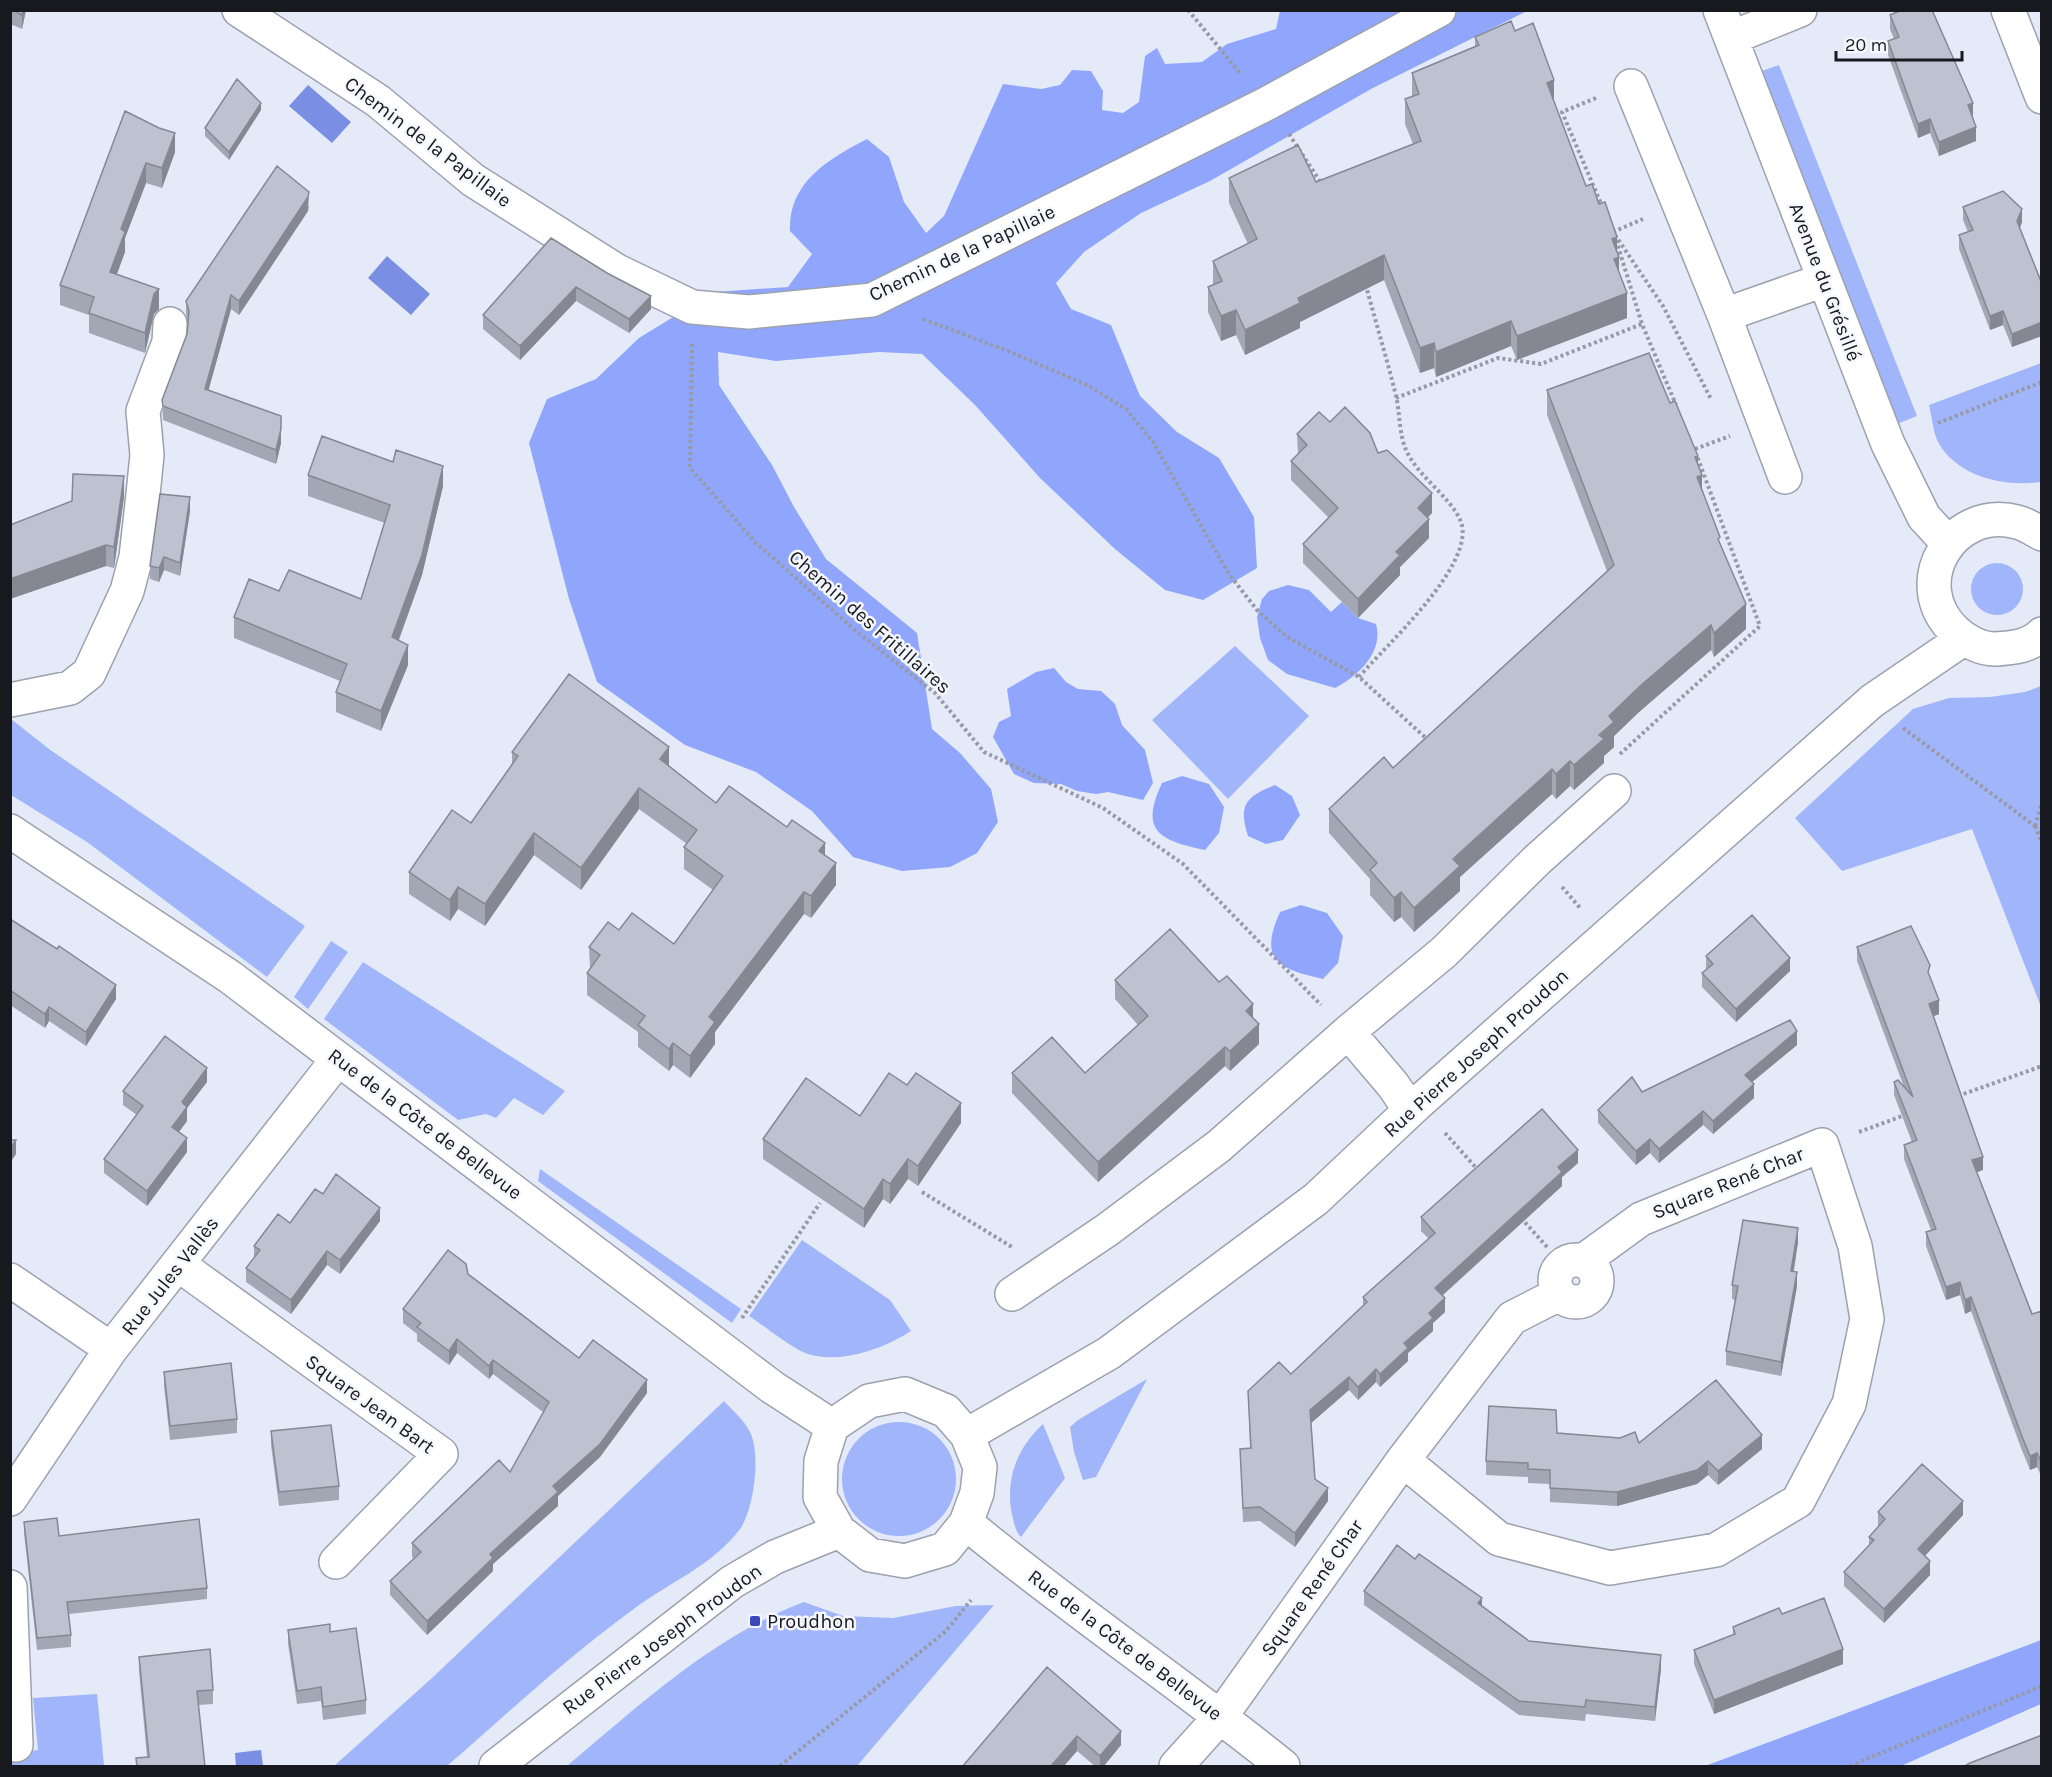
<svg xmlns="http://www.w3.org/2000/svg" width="2052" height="1777" viewBox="0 0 2052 1777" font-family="Karla,sans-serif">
<rect width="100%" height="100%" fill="#e5eaf9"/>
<path fill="#a1b5fa" d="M1779 65 1917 416 1897 424 1759 72Z
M2041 363V482C2004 487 1957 477 1938 442 1933 432 1932 417 1929 405Z
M1971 589a26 26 0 1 1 52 0a26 26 0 1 1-52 0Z
M1235 646 1309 716 1228 799 1152 720Z
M2041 686H2042L2041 1007 1972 829 1842 871 1795 818 1913 709 1949 698 1990 697 2025 692Z
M11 719 49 749 305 926 267 977 87 842 11 795Z
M331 941 348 952 308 1009 294 997Z
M363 962 565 1091 543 1115 514 1098 496 1118 486 1114 458 1120 324 1019Z
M540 1169 741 1309 732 1323 538 1181Z
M802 1240 890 1300 911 1331C883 1349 842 1364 808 1354 794 1350 763 1325 749 1316Z
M1147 1379 1096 1477 1083 1480 1074 1452 1070 1427 1078 1420Z
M724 1401C732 1410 745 1421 750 1432 761 1454 754 1510 740 1529 712 1566 670 1582 635 1608 569 1656 508 1713 447 1766H334L432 1678Z
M842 1479a57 57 0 1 1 114 0a57 57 0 1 1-114 0Z
M1043 1424 1065 1478 1021 1537C1015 1531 1014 1522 1012 1515 1005 1479 1017 1448 1043 1424Z
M804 1602 843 1616 893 1618 956 1606 994 1605 857 1766H567C641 1704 712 1637 804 1602Z
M97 1694 104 1765 11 1766V1753L38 1750 33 1698Z"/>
<path fill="#8fa6fc" d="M1280 11H1527L1371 89 1210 181 1141 213 1084 252 1056 283 1071 309 1111 325 1140 396 1177 432 1219 458 1254 517 1257 568 1203 600 1165 590 1115 549 1040 478 975 405 922 354 879 352 776 361 718 352 719 385 772 465 794 507 826 559 917 633 932 729 960 753 991 789 998 822 977 853 950 867 902 871 853 857 812 811 756 772 685 745 597 682 569 599 529 443 547 399 596 379 639 338 714 292 788 287 812 254 790 231C788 183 828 159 867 139L889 157 904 202 926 233 944 216 1003 84 1041 89 1060 85 1072 70 1091 71 1103 91 1102 110 1123 113 1139 102 1145 56 1157 48 1165 64 1202 62 1227 44 1276 29Z
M1288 585 1309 590 1331 612 1342 602 1358 618 1376 624C1384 652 1358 676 1335 688L1287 674 1268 660 1260 638 1257 617 1262 599 1269 591Z
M1054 668 1066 682 1078 689 1101 691 1115 704 1122 725 1145 750 1153 783 1143 800 1108 792 1096 794 1077 791 1061 784 1034 783 1014 774 993 737 999 722 1011 716 1007 689 1036 672Z
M1182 776 1209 784 1224 807 1219 833 1205 850C1160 840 1139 832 1162 783Z
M1275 785 1292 796 1300 815 1283 840 1266 844 1248 836C1238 805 1246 796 1275 785Z
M1301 905 1327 913 1343 936 1338 963 1323 979C1279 969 1258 961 1280 912Z
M2041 1640V1704L1901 1766H1705Z"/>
<path fill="#7a8fe3" d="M308 85 351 122 332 143 289 106Z
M387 256 430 294 411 315 368 278Z
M261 1750 263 1766H236L235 1753Z"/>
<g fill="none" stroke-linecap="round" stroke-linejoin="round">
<g stroke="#9ca1ae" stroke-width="36">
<path id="minor" d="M239 10 378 101 473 180 617 271 692 307 749 312 872 300 1266 104 1439 10
M1720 10 1888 444 1924 517 1948 543
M2008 10 2042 97
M1731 38 1800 10
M1631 86 1724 315 1824 280
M1724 315 1785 477
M2042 534C2034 530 2026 524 2017 522 1952 505 1905 584 1955 631 1965 641 1981 649 1995 649 2012 648 2029 647 2042 634
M10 700 70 688 89 673 127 591 136 557 142 504 147 455 143 411 169 342 170 324
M10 831 230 977 772 1387 832 1426
M1348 1032 1393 1085 1410 1110
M1555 1281a21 21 0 1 1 42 0a21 21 0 1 1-42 0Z
M179 1265 441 1454 336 1562
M10 1280 111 1349
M1012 1294 1107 1230 1219 1146 1348 1032 1444 952 1537 860 1614 791
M1559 1294 1512 1318 1403 1460 1499 1539 1610 1568 1716 1550 1798 1501 1849 1404 1867 1319 1855 1246 1822 1145 1641 1219 1583 1261
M905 1394 946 1411 967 1435 980 1467 977 1493 966 1523 945 1549 905 1561 870 1555 839 1531 820 1497 821 1461 832 1426 869 1401Z
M967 1435 1109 1353 1316 1199 1417 1104 1872 701 1963 639
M10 1499 111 1349 338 1059
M966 1523C1069 1608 1180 1683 1283 1766
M10 1587 16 1745
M496 1766 732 1582 775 1557 839 1531
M1176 1766 1221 1716 1403 1460"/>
</g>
<path stroke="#979aa6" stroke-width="4" stroke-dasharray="3 3" stroke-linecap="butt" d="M1188 10 1241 74
M1596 98 1562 112 1602 206
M1289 134 1321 183
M1613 232 1643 219
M1615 235 1663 306 1711 399
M1616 240 1642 324 1676 405
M923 319 1008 351 1087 385 1126 409 1153 442 1229 574 1257 610 1287 637 1359 677 1428 740
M692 344 690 468 756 543 856 631 935 693 984 752 1103 808 1183 864 1321 1005
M1396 398 1498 358 1541 364 1642 324
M1938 423 2042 382
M1695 449 1730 436
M1359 677C1385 646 1476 565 1461 522 1452 498 1418 477 1406 450 1399 434 1400 413 1396 396 1387 359 1376 323 1366 286
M1903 728 2035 826
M1620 754 1760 626 1697 456
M2035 826 2042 803
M2035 826 2042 843
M1562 887 1581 909
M1958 1096 2042 1066
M1859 1132 1905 1115
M1445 1133 1478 1170
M922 1192 1012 1247
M1521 1218 1548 1248
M742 1318 820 1203
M780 1766 946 1631 971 1600
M1850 1766 2042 1686"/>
<use href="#minor" stroke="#fff" stroke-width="33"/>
</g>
<path fill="#a3a7b3" d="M10 10H26L22 29 10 24Z
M1890 15 1972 117 1976 141 1939 156 1930 133 1918 138 1888 55V41L1894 39 1890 29Z
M1515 31 1554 101 1586 186 1617 253 1619 272 1627 318 1517 360 1511 346 1436 377 1434 368 1420 373 1384 280 1300 322V328L1245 355 1236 335 1221 341 1208 312V287L1213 285V261L1248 244 1229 203V178L1316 182 1413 144 1405 124V99L1412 97V73L1475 46V37Z
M261 110 229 160 205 136V128Z
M125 111 175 152 162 188 146 183 125 238V252L117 274 159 309 154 314 145 353 89 333V315L60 305V285Z
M309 206 308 211 239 315 231 309 208 391 281 443 276 464 163 420 162 400 187 334 188 321 186 315V301Z
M1963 207 2022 222 2020 228 2012 347 2003 325 1990 330 1959 249V235L1968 232 1963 220Z
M551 238 651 309 629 333 576 301 520 360 483 329V315Z
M1547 390 1670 403 1698 466 1702 489 1720 543 1746 629 1714 657 1711 650 1639 712 1614 736V747L1604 756V763L1574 790 1570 786 1556 799 1552 794 1460 877V891L1414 932 1401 917 1394 922 1370 895V879L1329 833V809L1393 768 1607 571 1547 415Z
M1330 422 1378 453 1432 513 1428 517 1429 538 1400 567V575L1358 618 1303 563V544L1329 518 1291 480V461L1298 454 1297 434Z
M308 475 443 486 422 575 399 640 408 665 381 731 336 712V692L340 681 234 638V617L279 591 361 599 385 523 308 496Z
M124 497 114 568 106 566 10 599Z
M190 511 180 576 164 570 159 582 150 579V566Z
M512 752 669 766 716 803 825 855 836 885 811 918 804 914 715 1032V1044L690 1078 673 1065 669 1071 638 1047V1032L587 995V973L590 969 589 947 619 930 674 944 713 890 684 869V847L687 844 639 809 581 890 534 855 485 926 458 909 450 921 409 894V872L471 823 512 764Z
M10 919 116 999 86 1046 49 1021 45 1028 10 1005Z
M1857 947 1930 978 1939 1014 1934 1016 1983 1170 1977 1172 2032 1314 2042 1311V1478L2037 1467 2030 1470 2021 1448 1971 1311 1965 1314 1960 1295 1946 1300 1926 1246V1232L1931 1230 1904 1159V1145L1912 1142 1894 1095V1082L1904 1087 1857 961Z
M1706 956 1790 971 1736 1022 1702 987V973L1706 969Z
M1115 980 1253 1018 1259 1044 1230 1071 1225 1066 1098 1182 1012 1093V1073H1085L1138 1025 1115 999Z
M1797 1045 1752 1082 1754 1098 1713 1134 1703 1125 1659 1163 1650 1153 1636 1165 1598 1123V1110L1642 1092Z
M207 1082 187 1108V1121L179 1132 187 1152 147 1206 104 1173V1159L137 1115 123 1105V1091Z
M860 1116 961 1123 918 1186 908 1179 890 1204 883 1199 864 1228 763 1159V1139Z
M1578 1163 1562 1177V1186L1442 1296 1445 1312 1433 1323V1331L1408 1353V1361L1380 1387 1376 1382 1358 1400 1349 1390 1311 1423 1315 1479 1328 1501 1295 1547 1260 1521 1243 1522 1240 1449 1250 1448 1248 1391 1291 1374 1363 1306V1297L1429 1239 1421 1231V1217Z
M323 1194 380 1221 340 1274 327 1265 291 1314 246 1282V1268L254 1258V1246L290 1223Z
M1798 1242 1794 1271 1797 1286 1781 1376 1726 1365V1351L1735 1300 1732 1299V1285Z
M468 1274 579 1358 647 1393 600 1457 558 1496V1506L493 1564V1571L427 1635 390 1595V1581L414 1559 412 1557V1543L510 1472 543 1412 493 1374 489 1379 457 1353 449 1365 417 1341V1334L403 1323V1309Z
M164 1372 237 1419V1433L170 1440 164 1386Z
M271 1431 339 1486V1500L279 1506 271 1445Z
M1557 1433 1639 1443 1762 1449 1718 1485 1708 1475 1697 1484 1617 1506 1550 1502V1484L1528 1483V1477L1486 1475V1461Z
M1878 1512 1963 1515 1925 1556 1930 1575 1884 1623 1844 1586V1572L1869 1545V1537L1878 1527Z
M24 1522 59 1536 207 1588V1599L69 1614 71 1635V1647L37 1650 24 1533Z
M1364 1591 1482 1606 1529 1641 1661 1669 1655 1721 1586 1714 1585 1721 1519 1715 1364 1605Z
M1733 1627 1843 1664 1714 1714 1694 1664V1650L1733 1635Z
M288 1630 330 1632 366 1700V1714L323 1720 321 1701 297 1704 288 1644Z
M139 1657 213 1690V1704L198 1705 205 1767H136V1758L147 1757 139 1671Z
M1047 1667 1121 1745 1103 1767H1096L1077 1751 1063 1767H962Z"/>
<path fill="#858892" d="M23 10H26L22 29V15Z
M1554 80V105L1547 83Z
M261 103V110L229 160V152Z
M1973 103V117L1968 105Z
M1930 119V133L1918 138V124Z
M1976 127V141L1939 156V142Z
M175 133V152L162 188V168Z
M146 163V183L125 238V252L110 292V272L121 229Z
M309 192 308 211 239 315V301Z
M2022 209V222L2017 235V221Z
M1617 237V258L1619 257V282L1614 283 1612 239Z
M1384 255V280L1300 322V328L1245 355V330L1298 298Z
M576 287V301L520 360V346Z
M159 289V309L154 314 145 353V333L154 294Z
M1627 293V318L1517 360V336Z
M231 295V309L205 403V389Z
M651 296V309L629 333V319Z
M1236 310V335L1221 341V316Z
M2003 311V325L1990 330V316Z
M1511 321V346L1436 377V352Z
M2042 322V336L2012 347V334Z
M1434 343V368L1420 373V348Z
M281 429V443L276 464V450Z
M1698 456V477L1702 475V500L1697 502 1695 457Z
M443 466V486L422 575 392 658V637Z
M124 476V497L114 568V547Z
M1432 493V513L1418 527V508Z
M190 497V511L180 576V563Z
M1429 519V538L1400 567V575L1358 618V599L1396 552Z
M106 545V566L10 599V579Z
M164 557V570L159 582V568Z
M1746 604V629L1714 657V633Z
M1711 625V650L1639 712 1614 736V747L1604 756V763L1574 790V765L1599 735 1609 716 1639 687Z
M408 645V665L381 731V711Z
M669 747V769L660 759Z
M1570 761V786L1556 799V774Z
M1552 769V794L1460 877V891L1414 932V908L1453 859Z
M639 788V809L581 890V868Z
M534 833V855L485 926V904Z
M825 843V865L819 851Z
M836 863V885L811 918V896Z
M458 887V909L450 921V900Z
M804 892V914L715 1032V1044L690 1078V1056L709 1017Z
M1401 892V917L1394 922V898Z
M1790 958V971L1736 1022V1009Z
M116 985V999L86 1046V1032Z
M1939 1000V1014L1929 1018V1004Z
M1253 1004V1024L1246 1011Z
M49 1007V1021L45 1028V1014Z
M1259 1024V1044L1230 1071V1051Z
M1797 1031V1045L1745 1088V1075Z
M673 1043V1065L669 1071V1049Z
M1225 1047V1066L1098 1182V1162Z
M207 1068V1082L187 1108V1121L172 1141V1127L182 1102Z
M1754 1084V1098L1713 1134V1121Z
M961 1103V1123L918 1186V1166Z
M1703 1111V1125L1659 1163V1149Z
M187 1138V1152L147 1206V1191Z
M1650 1139V1153L1636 1165V1151Z
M16 1140V1154L10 1163V1149Z
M1578 1150V1163L1562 1177V1186L1435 1302V1288L1558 1167Z
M1983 1157V1170L1972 1174V1160Z
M908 1159V1179L890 1204V1184Z
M883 1179V1199L864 1228V1209Z
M380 1208V1221L340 1274V1260Z
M1798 1228V1242L1791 1285V1271Z
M327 1251V1265L291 1314V1300Z
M1797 1272V1286L1781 1376V1362Z
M1960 1282V1295L1946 1300V1287Z
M1971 1297V1311L1965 1314V1300Z
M1445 1298V1312L1433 1323V1331L1408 1353V1361L1380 1387V1374L1404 1343 1429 1313Z
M457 1339V1353L449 1365V1351Z
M493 1360V1374L489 1379V1366Z
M1376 1369V1382L1358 1400V1387Z
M1349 1377V1390L1310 1424V1410Z
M647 1380V1393L600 1457 558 1496V1506L493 1564V1571L427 1635V1621L553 1486Z
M1762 1435V1449L1718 1485V1471Z
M2037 1453V1467L2030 1470V1456Z
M1708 1461V1475L1697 1484 1617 1506V1492Z
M1328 1488V1501L1295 1547V1533Z
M1963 1501V1515L1918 1563V1549Z
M1930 1561V1575L1884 1623V1609Z
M1482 1598V1612L1478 1603Z
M1843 1649V1664L1714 1714V1700Z
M1661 1655V1669L1655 1721V1707Z
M1121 1731V1745L1103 1767H1100V1756Z
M1077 1736V1751L1063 1767H1050Z"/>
<path fill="#bec2d0" stroke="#858892" stroke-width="1.5" d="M13 10H23L22 15Z
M1902 10H1932L1973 103 1968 105 1976 127 1939 142 1930 119 1918 124 1888 41 1899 37 1890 15Z
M1511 21 1515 31 1533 23 1554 80 1547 83 1586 186 1592 184 1599 204 1605 202 1617 237 1612 239 1619 257 1614 259 1627 293 1517 336 1511 321 1436 352 1434 343 1420 348 1384 255 1298 298 1300 303 1245 330 1236 310 1221 316 1208 287 1222 281 1213 261 1257 239 1229 178 1298 145 1316 182 1421 141 1405 99 1419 94 1412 73 1479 45 1475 37Z
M237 79 261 103 229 152 205 128Z
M125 111 159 128 175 133 162 168 146 163 121 229 125 232 110 272 159 289 154 294 145 333 89 313 94 297 60 285Z
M277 166 309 192 308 197 239 301 231 295 205 389 281 416V429L276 450 163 406 162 400 187 334 189 311 186 301Z
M2003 191 2022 209 2017 221 2042 284V322L2012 334 2003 311 1990 316 1959 235 1973 230 1963 207Z
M551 238 607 273 651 296 629 319 576 287 520 346 483 315Z
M1649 353 1670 403 1675 401 1698 456 1695 457 1702 475 1697 477 1720 537 1718 539 1746 604 1714 633 1711 625 1639 687 1609 716 1614 722 1599 735 1604 739 1574 765 1570 761 1556 774 1552 769 1453 859 1460 866 1414 908 1401 892 1394 898 1370 870 1377 863 1329 809 1384 757 1393 768 1614 565 1547 390Z
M1345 407 1370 433 1378 453 1387 450 1432 493 1418 508 1429 519 1396 552 1400 555 1358 599 1303 544 1338 508 1291 461 1307 445 1297 434 1319 412 1330 422Z
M322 436 393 462 396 450 443 466 422 555 392 637 408 645 381 711 336 692 347 664 234 617 249 579 279 591 289 570 361 599 390 505 308 475Z
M73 474 124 476 114 547 106 545 10 579V525L72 501Z
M160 494 190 497 180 563 164 557 159 568 150 566Z
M569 674 669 747 660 759 716 803 729 786 787 827 792 820 825 843 819 851 836 863 811 896 804 892 709 1017 715 1022 690 1056 673 1043 669 1049 638 1025 645 1016 587 973 600 955 589 947 608 922 619 930 632 913 674 944 723 876 684 847 697 830 639 788 581 868 534 833 485 904 458 887 450 900 409 872 452 810 471 823 518 756 512 752Z
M1752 915 1790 958 1736 1009 1702 973 1713 964 1706 956Z
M10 919 57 949 59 946 116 985 86 1032 49 1007 45 1014 10 990Z
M1911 926 1930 965 1928 972 1939 1000 1929 1004 1983 1157 1972 1160 2032 1314 2042 1311V1464L2037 1453 2030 1456 2021 1434 1971 1297 1965 1300 1960 1282 1946 1287 1926 1232 1936 1229 1904 1145 1917 1140 1894 1082 1898 1080 1913 1097 1857 947Z
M1170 929 1219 982 1227 976 1253 1004 1246 1011 1259 1024 1230 1051 1225 1047 1098 1162 1012 1073 1052 1037 1085 1073 1148 1016 1115 980Z
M1790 1020 1797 1031 1745 1075 1754 1084 1713 1121 1703 1111 1659 1149 1650 1139 1636 1151 1598 1110 1632 1077 1642 1092Z
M165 1036 207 1068 182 1102 187 1107 172 1127 187 1138 147 1191 104 1159 143 1106 123 1091Z
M889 1073 907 1085 916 1073 961 1103 918 1166 908 1159 890 1184 883 1179 864 1209 763 1139 806 1078 860 1116Z
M1542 1109 1578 1150 1558 1167 1562 1172 1435 1288 1445 1298 1429 1313 1433 1318 1404 1343 1408 1348 1380 1374 1376 1369 1358 1387 1349 1377 1310 1410 1315 1479 1328 1488 1295 1533 1260 1507 1243 1508 1240 1449 1251 1448 1248 1391 1279 1362 1291 1374 1367 1302 1363 1297 1435 1233 1421 1217Z
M10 1140H16L10 1149Z
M336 1174 380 1208 340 1260 327 1251 291 1300 246 1268 260 1250 254 1246 278 1214 290 1223 315 1189 323 1194Z
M1743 1220 1798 1228 1791 1271 1797 1272 1781 1362 1726 1351 1738 1286 1732 1285Z
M448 1250 466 1264 468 1274 579 1358 593 1340 647 1380 600 1444 553 1486 558 1492 490 1554 493 1558 427 1621 390 1581 421 1552 412 1543 499 1460 510 1472 549 1402 493 1360 489 1366 457 1339 449 1351 417 1327 421 1323 403 1309Z
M231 1363 237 1419 170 1426 164 1372Z
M1716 1380 1762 1435 1718 1471 1708 1461 1697 1470 1617 1492 1550 1488V1470L1528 1469V1463L1486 1461 1489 1406 1556 1410 1557 1433 1620 1438 1635 1432 1639 1443Z
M331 1425 339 1486 279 1492 271 1431Z
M1922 1464 1963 1501 1918 1549 1930 1561 1884 1609 1844 1572 1874 1540 1869 1537 1885 1519 1878 1512Z
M57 1518 59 1536 199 1519 207 1588 67 1602 71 1635 37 1638 24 1522Z
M1397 1545 1415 1559 1419 1554 1482 1598 1478 1603 1529 1641 1661 1655 1655 1707 1586 1700 1585 1707 1519 1701 1364 1591Z
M1824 1598 1843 1649 1714 1700 1694 1650 1735 1634 1733 1627 1779 1608 1782 1614Z
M330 1624V1632L356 1628 366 1700 323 1707 321 1687 297 1691 288 1630Z
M210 1649 213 1690 197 1691 205 1767H137L136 1758 149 1757 139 1657Z
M1047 1667 1121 1731 1100 1756 1077 1736 1050 1767H962Z
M2042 1735V1767H1963L1970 1763Z"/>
<rect fill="#3a48bb" stroke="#f5f7fd" stroke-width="2" x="749" y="1615" width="12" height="12" rx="3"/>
<g text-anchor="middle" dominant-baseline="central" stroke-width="5" stroke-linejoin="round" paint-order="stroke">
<g font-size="20" fill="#18191e" stroke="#f5f7fd">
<text transform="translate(428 142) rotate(37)">Chemin de la Papillaie</text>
<text transform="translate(962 253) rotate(-25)">Chemin de la Papillaie</text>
<text transform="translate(1825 282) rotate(69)">Avenue du Grésillé</text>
<text transform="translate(870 622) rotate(41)">Chemin des Fritillaires</text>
<text transform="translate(1476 1053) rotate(-42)">Rue Pierre Joseph Proudon</text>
<text transform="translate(425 1124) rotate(37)">Rue de la Côte de Bellevue</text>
<text transform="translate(1728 1183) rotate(-22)">Square René Char</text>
<text transform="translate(170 1276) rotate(-52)">Rue Jules Vallès</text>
<text transform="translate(370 1404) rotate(36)">Square Jean Bart</text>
<text transform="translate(1312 1588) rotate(-55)">Square René Char</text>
<text transform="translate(662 1639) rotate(-36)">Rue Pierre Joseph Proudon</text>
<text transform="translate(1125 1645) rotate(37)">Rue de la Côte de Bellevue</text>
</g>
<g font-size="20" fill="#18191e" stroke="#f5f7fd" text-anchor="start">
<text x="767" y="1621">Proudhon</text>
</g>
</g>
<rect width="2052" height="1777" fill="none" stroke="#18191e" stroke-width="24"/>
<path d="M1836 51v9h126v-9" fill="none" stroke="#18191e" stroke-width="3"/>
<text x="1845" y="51" font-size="18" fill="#18191e" stroke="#f5f7fd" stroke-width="4.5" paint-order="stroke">20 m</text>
</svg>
